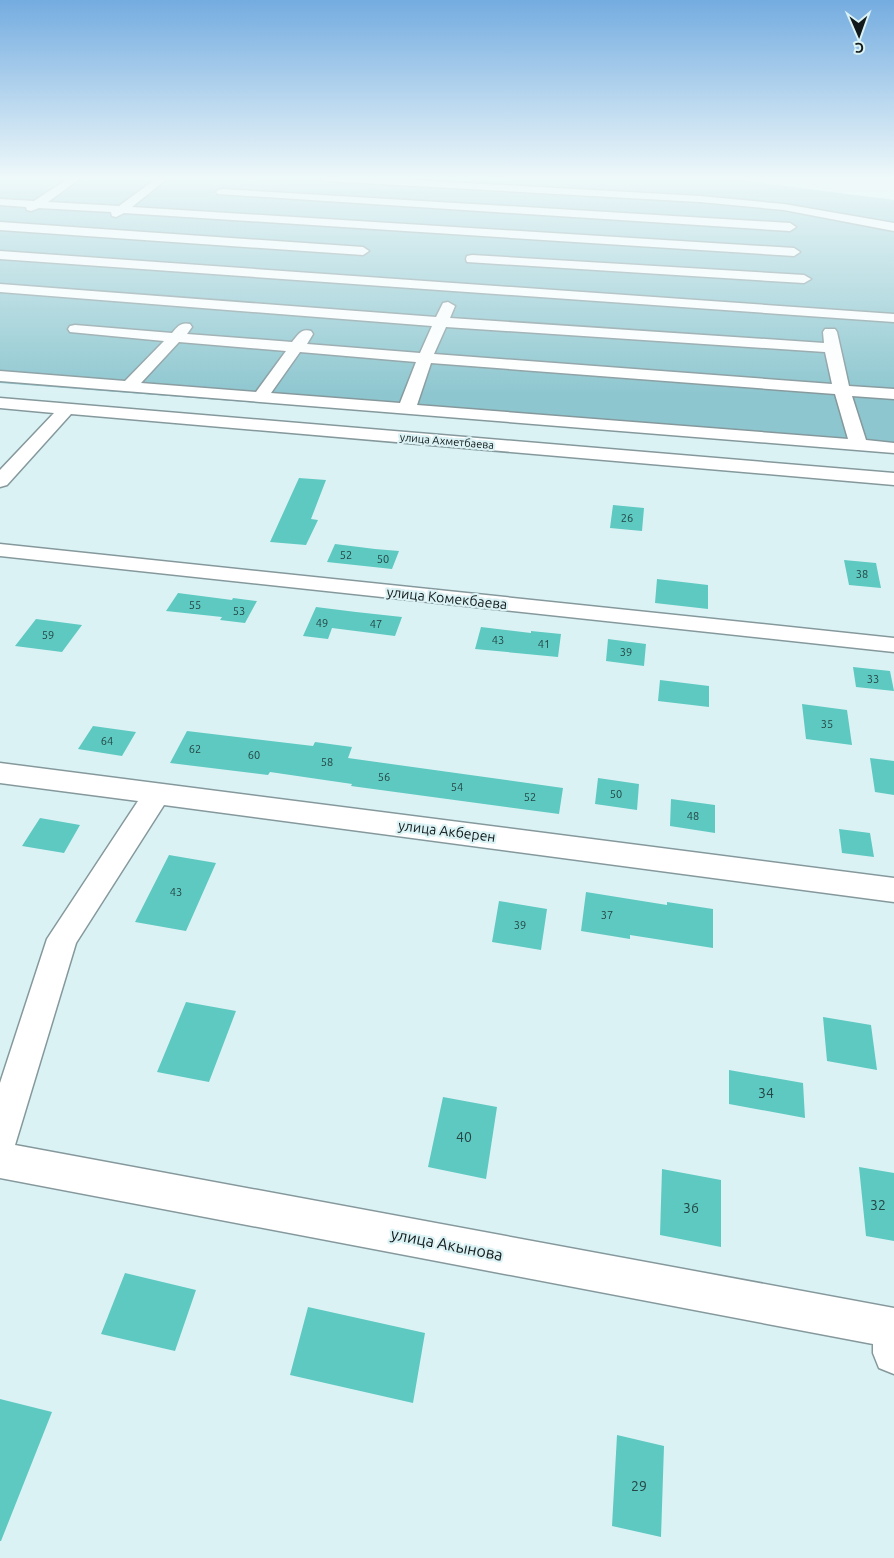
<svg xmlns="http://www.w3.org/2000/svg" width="894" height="1558" viewBox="0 0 894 1558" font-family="Ubuntu,sans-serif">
<rect width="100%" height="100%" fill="#dbf2f5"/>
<path fill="#8dc6cf" d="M0 178H722L894 200V452L0 383Z"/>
<path fill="#5ec9c1" d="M299 478 326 480 311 519 318 520 306 545 270 542Z
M613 505 644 508 642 531 610 528Z
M335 544 375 549 399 551 392 569 327 562Z
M844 560 876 563 881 588 849 585Z
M657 579 708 585V609L655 603Z
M178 593 232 600 233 598 257 601 245 623 220 620 222 617 166 611Z
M316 607 356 612 402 617 395 636 332 628 328 639 303 636Z
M36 619 82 625 62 652 15 646Z
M481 627 531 633V631L561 634 558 657 475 649Z
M608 639 646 644 644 666 606 661Z
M853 667 890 671 894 691 856 687Z
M660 680 709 686V707L658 701Z
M802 704 847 710 852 745 806 739Z
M93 726 136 732 122 756 78 749Z
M187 731 313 746 315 742 352 747 348 758 563 788 559 814 351 786 352 784 270 772 268 775 170 763Z
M870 758 894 761V795L875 792Z
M598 778 639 784 637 810 595 804Z
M671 799 715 805V833L670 826Z
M40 818 80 825 64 853 22 846Z
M839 829 870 833 874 857 842 853Z
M169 855 216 863 186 931 135 922Z
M586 892 667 905V902L713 909V948L630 935V939L581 931Z
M499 901 547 909 541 950 492 942Z
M186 1002 236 1011 209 1082 157 1072Z
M823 1017 871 1025 877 1070 827 1061Z
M729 1070 803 1083 805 1118 729 1104Z
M443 1097 497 1107 486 1179 428 1167Z
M859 1167 894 1173V1241L866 1236Z
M662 1169 721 1180V1247L660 1235Z
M125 1273 196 1290 175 1351 101 1334Z
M308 1307 425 1333 413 1403 290 1375Z
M0 1399 52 1412 1 1541H0Z
M617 1435 664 1446 661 1537 612 1526Z"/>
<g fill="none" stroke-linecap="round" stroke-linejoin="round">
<g stroke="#85999d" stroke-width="3">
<path id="minor" d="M69 178H81L48 202 119 206 157 178H168L132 207 794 248 800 252 794 256 124 213 116 217 112 216 111 212 39 208 31 211 27 210 26 207 0 205V199L34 201Z
M320 178H376L700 196 784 204 894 223V231L784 210 700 202 325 181Z
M222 189 790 223 796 227 790 231 218 194 216 192 218 190Z
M0 222 363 247 369 251 363 255 0 230Z
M0 251 894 314V322L0 259Z
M472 255 804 275 811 279 804 283 467 262 466 259 467 256Z
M0 284 436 317 443 303 448 302 455 306 450 318 824 343 823 332 825 329H835L837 332 849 386 894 389V399L852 396 866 440 894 443V453L0 381V371L125 381 164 341 70 332 68 329 70 326 75 325 172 333C178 326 181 322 190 324L192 327 187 334 292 342C298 335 301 328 311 331L313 334 307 344 420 353 432 326 0 292ZM446 327 825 352 832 384 434 354ZM179 342 286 351 256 392 141 383ZM300 352 416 362 400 403 271 393ZM431 363 835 394 848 439 417 405Z
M0 398 894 473V485L71 414 7 485 0 487V470L54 413 0 408Z
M0 544 894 638V652L0 556Z
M0 763 894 878V902L164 805 76 943 15 1145 894 1308V1374L879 1368 873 1353V1344L0 1178V1083L47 939 138 801 0 783Z"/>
</g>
<use href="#minor" fill="#fff" fill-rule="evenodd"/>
</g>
<linearGradient id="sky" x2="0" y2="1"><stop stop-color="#74ace0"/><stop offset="0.45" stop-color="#eff9fa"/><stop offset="1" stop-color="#eff9fa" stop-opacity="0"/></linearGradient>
<rect width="894" height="396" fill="url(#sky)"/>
<g text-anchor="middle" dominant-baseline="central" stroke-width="4.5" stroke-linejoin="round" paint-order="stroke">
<g font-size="11" fill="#11191a" stroke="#dbf2f5">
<text transform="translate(447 441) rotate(5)">улица Ахметбаева</text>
</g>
<g font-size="11" fill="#244544">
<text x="627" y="518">26</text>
<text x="346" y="555">52</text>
<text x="383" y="559">50</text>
<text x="862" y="574">38</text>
<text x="195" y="605">55</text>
<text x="239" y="611">53</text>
<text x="322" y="623">49</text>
<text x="376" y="624">47</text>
<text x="48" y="635">59</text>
<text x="498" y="640">43</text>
<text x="544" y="644">41</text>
<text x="626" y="652">39</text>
<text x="873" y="679">33</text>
<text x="827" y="724">35</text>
<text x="107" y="741">64</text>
<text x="195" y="749">62</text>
<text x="254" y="755">60</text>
<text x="327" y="762">58</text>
<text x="384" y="777">56</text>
<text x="457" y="787">54</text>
<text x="616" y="794">50</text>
<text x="530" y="797">52</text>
<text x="693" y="816">48</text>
<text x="176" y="892">43</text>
<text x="607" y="915">37</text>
<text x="520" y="925">39</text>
</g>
<g font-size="14" fill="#11191a" stroke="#dbf2f5">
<text transform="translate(447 598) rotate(6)">улица Комекбаева</text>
<text transform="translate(447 831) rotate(7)">улица Акберен</text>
</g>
<g font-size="14" fill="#244544">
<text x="766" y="1093">34</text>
<text x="464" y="1137">40</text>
<text x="878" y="1205">32</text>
<text x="691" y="1208">36</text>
<text x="639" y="1486">29</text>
</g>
<g font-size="16" fill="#11191a" stroke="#dbf2f5">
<text transform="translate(447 1244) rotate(11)">улица Акынова</text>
</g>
</g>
<g transform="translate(859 35) rotate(178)" stroke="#dbf2f5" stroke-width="4" paint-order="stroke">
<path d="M0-4L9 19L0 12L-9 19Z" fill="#11191a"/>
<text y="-8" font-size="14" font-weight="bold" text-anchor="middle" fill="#11191a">С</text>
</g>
</svg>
